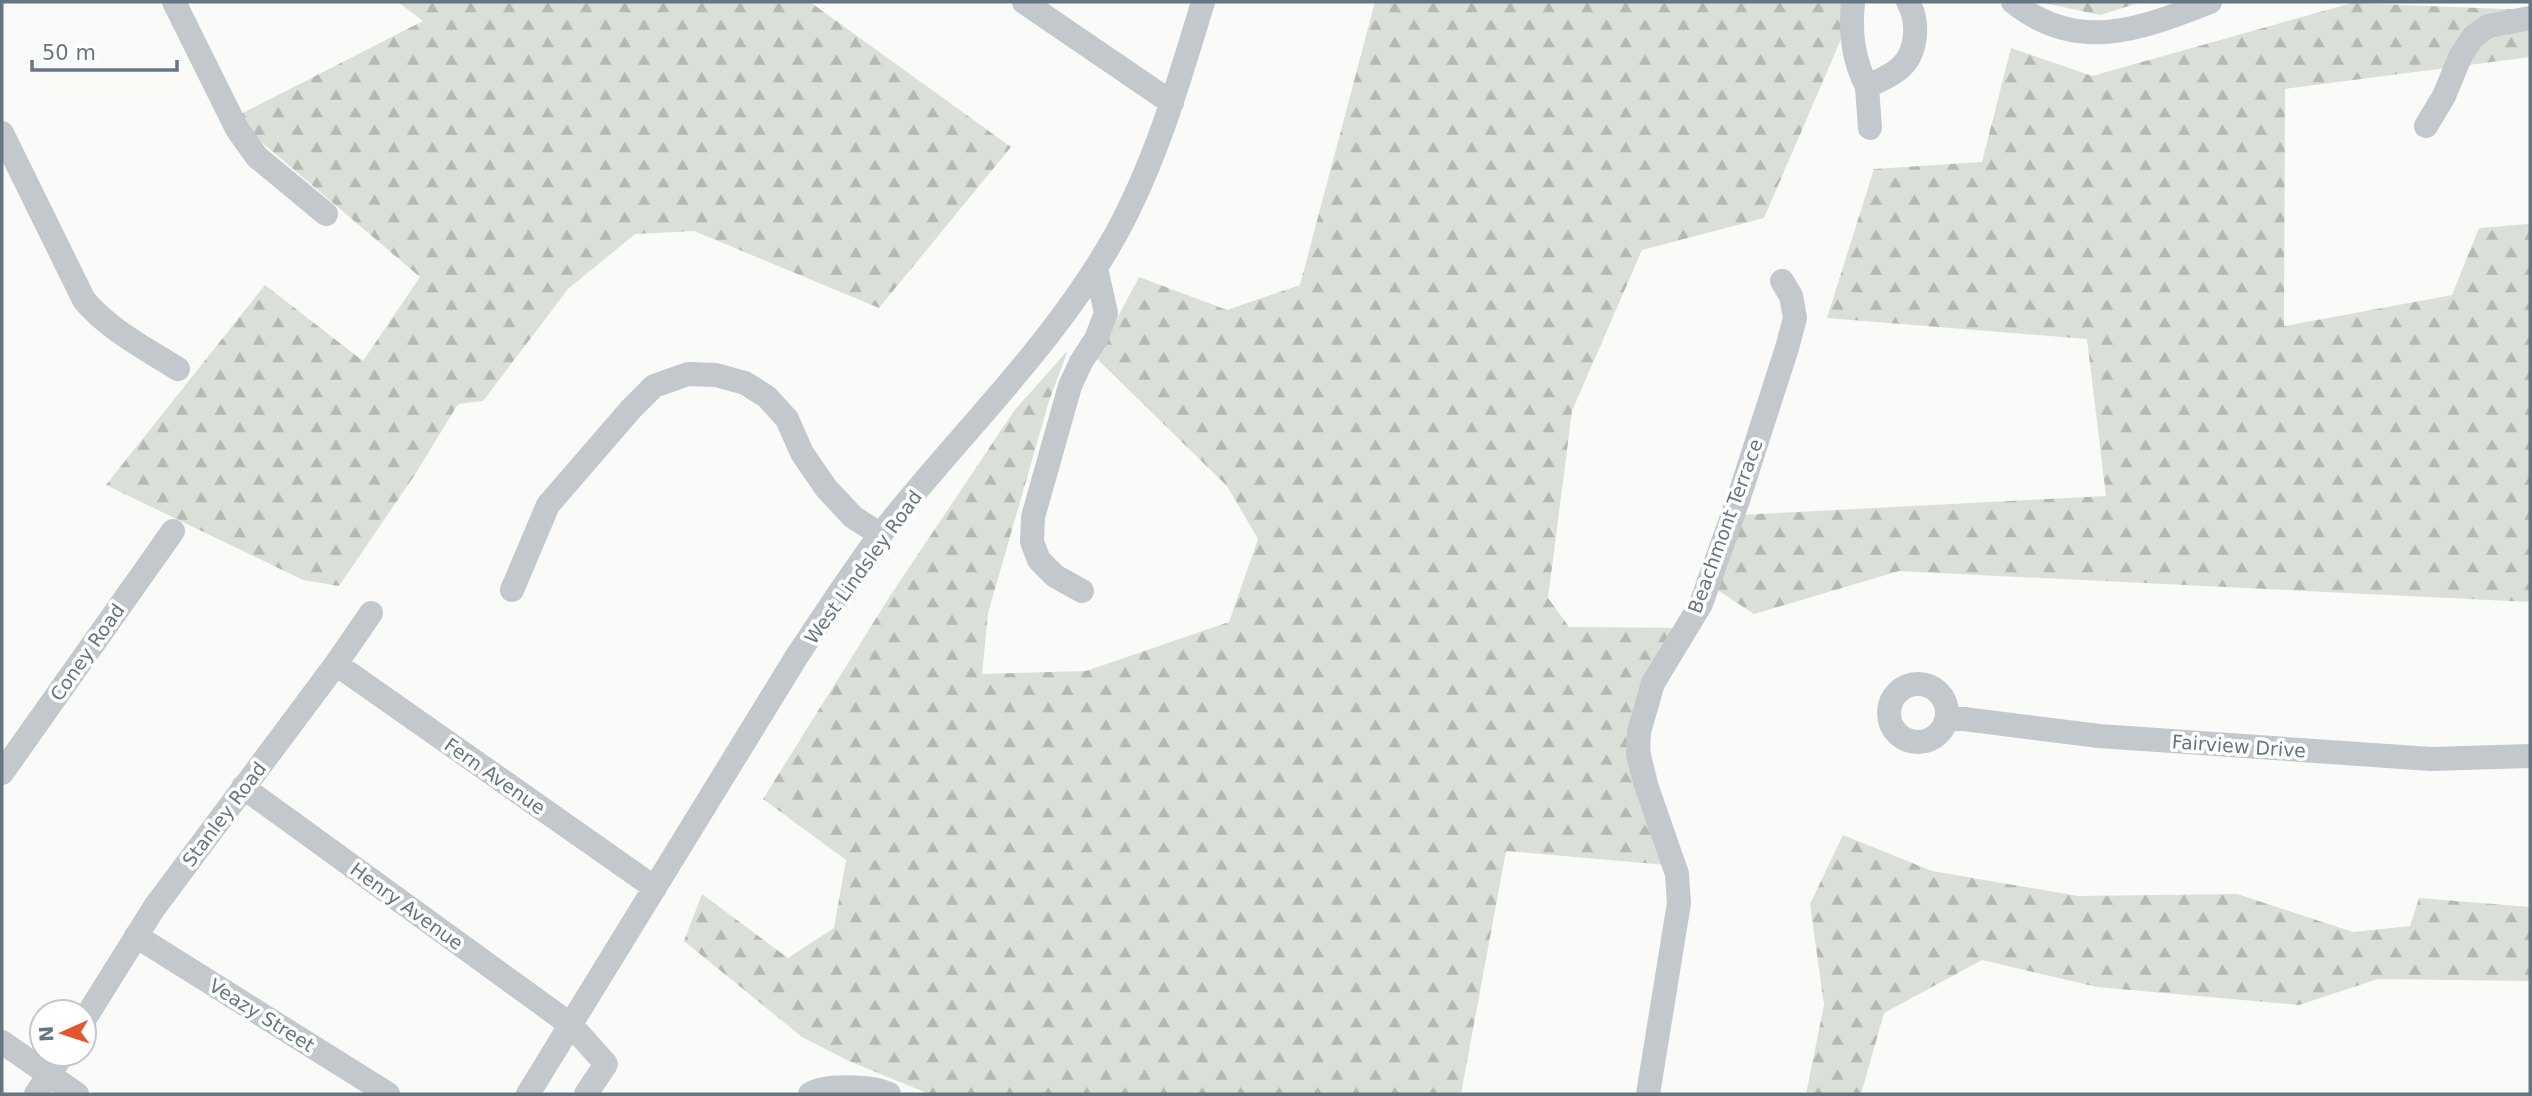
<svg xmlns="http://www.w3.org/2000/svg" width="2532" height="1096" viewBox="0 0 2532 1096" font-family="'DejaVu Sans',sans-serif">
<defs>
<pattern id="forest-firs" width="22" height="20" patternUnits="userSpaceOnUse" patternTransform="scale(1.75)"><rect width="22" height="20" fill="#dadfd7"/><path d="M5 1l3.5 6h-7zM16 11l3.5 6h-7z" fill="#b4b9b4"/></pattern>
</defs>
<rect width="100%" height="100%" fill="#fafaf8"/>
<path fill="url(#forest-firs)" d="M398 2H810L1011 147 879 308 694 231 635 234 568 289 483 401 458 404 416 473 339 586 303 580 106 485 265 285 363 361 420 277 233 118 423 21Z
M1375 2H1857L1764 218 1642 250 1572 411 1548 598 1569 627 1688 628 1642 714 1678 866 1506 851 1461 1094H929L849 1061 802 1037 684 941 702 894 788 958 834 928 846 860 763 799 890 596 1014 411 1068 350 1049 401 988 613 982 674 1086 671 1229 622 1258 539 1227 486 1094 356 1112 328 1139 277 1227 310 1300 285Z
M2040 2H2142L2100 15Z
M2352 3 2530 10V57L2285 89 2284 326 2452 295 2479 228 2530 224V602L1899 571 1754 614 1713 587 1739 515 2106 496 2087 339 1827 318 1874 169 1982 162 2011 48 2092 76Z
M1843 835 1932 871 2078 896 2237 894 2353 932 2410 926 2419 898 2530 907V981L2378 979 2299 1005 2097 987 1982 960 1884 1013 1861 1094H1806L1824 1005 1810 904Z"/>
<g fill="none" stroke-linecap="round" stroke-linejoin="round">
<path stroke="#c3c8cc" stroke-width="24" d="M174 2 237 129 257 157 326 214
M1024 2 1172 103
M1853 2C1850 33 1853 59 1867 87
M2013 2C2078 54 2141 29 2210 2
M2426 126 2444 96 2460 57 2473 37 2488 26 2530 18
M1870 128 1867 87C1878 81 1891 76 1900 68 1918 52 1919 21 1908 2
M2 133 84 300C108 329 146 349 178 369
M512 590 548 505 631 409 654 386 688 374 716 375 745 383 767 397 787 419 802 453 826 488 853 517 881 535
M1082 591 1055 576 1039 560 1032 542 1033 517 1070 386 1081 362 1096 339 1106 313 1096 268
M336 664 655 888
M1889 713a29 29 0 1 1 58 0a29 29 0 1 1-58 0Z
M1948 717 2099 736 2431 759 2530 756
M2 773 173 531
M243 787 571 1025 606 1064 586 1094
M136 936 388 1094
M84 1020 154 908 336 664 371 613
M2 1042 77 1094
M36 1094 63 1054
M528 1094 797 656C825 615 851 573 881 534 959 434 1054 346 1116 234 1156 161 1179 81 1203 2
M810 1094C825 1084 873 1086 889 1094
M1648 1094 1679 903 1677 874 1645 782 1638 754 1639 732 1653 683 1701 604 1738 500 1787 348 1795 318 1791 296 1782 281"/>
</g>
<g text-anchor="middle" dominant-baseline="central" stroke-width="7" stroke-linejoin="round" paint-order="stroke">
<g font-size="19" fill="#657683" stroke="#fff">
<text transform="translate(1725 526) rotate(-70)">Beachmont Terrace</text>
<text transform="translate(863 567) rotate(-54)">West Lindsley Road</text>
<text transform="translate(87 652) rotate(-55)">Coney Road</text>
<text transform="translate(2239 746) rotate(4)">Fairview Drive</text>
<text transform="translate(495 776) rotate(35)">Fern Avenue</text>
<text transform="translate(224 814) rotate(-53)">Stanley Road</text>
<text transform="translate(407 906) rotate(36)">Henry Avenue</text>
<text transform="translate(262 1015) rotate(32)">Veazy Street</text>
</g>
</g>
<rect width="2532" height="1096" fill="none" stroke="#657683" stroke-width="7"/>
<g transform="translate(63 1033) rotate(267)"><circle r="33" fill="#ffffff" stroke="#c1c8cd" stroke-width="2"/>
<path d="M0-5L12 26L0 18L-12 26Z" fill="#e4572e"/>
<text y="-10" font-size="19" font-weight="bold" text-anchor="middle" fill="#657683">N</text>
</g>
<path d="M32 60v10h145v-10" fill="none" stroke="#657683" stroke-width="3.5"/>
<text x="42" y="60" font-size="21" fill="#657683" stroke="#ffffff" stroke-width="5" paint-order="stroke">50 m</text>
</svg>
